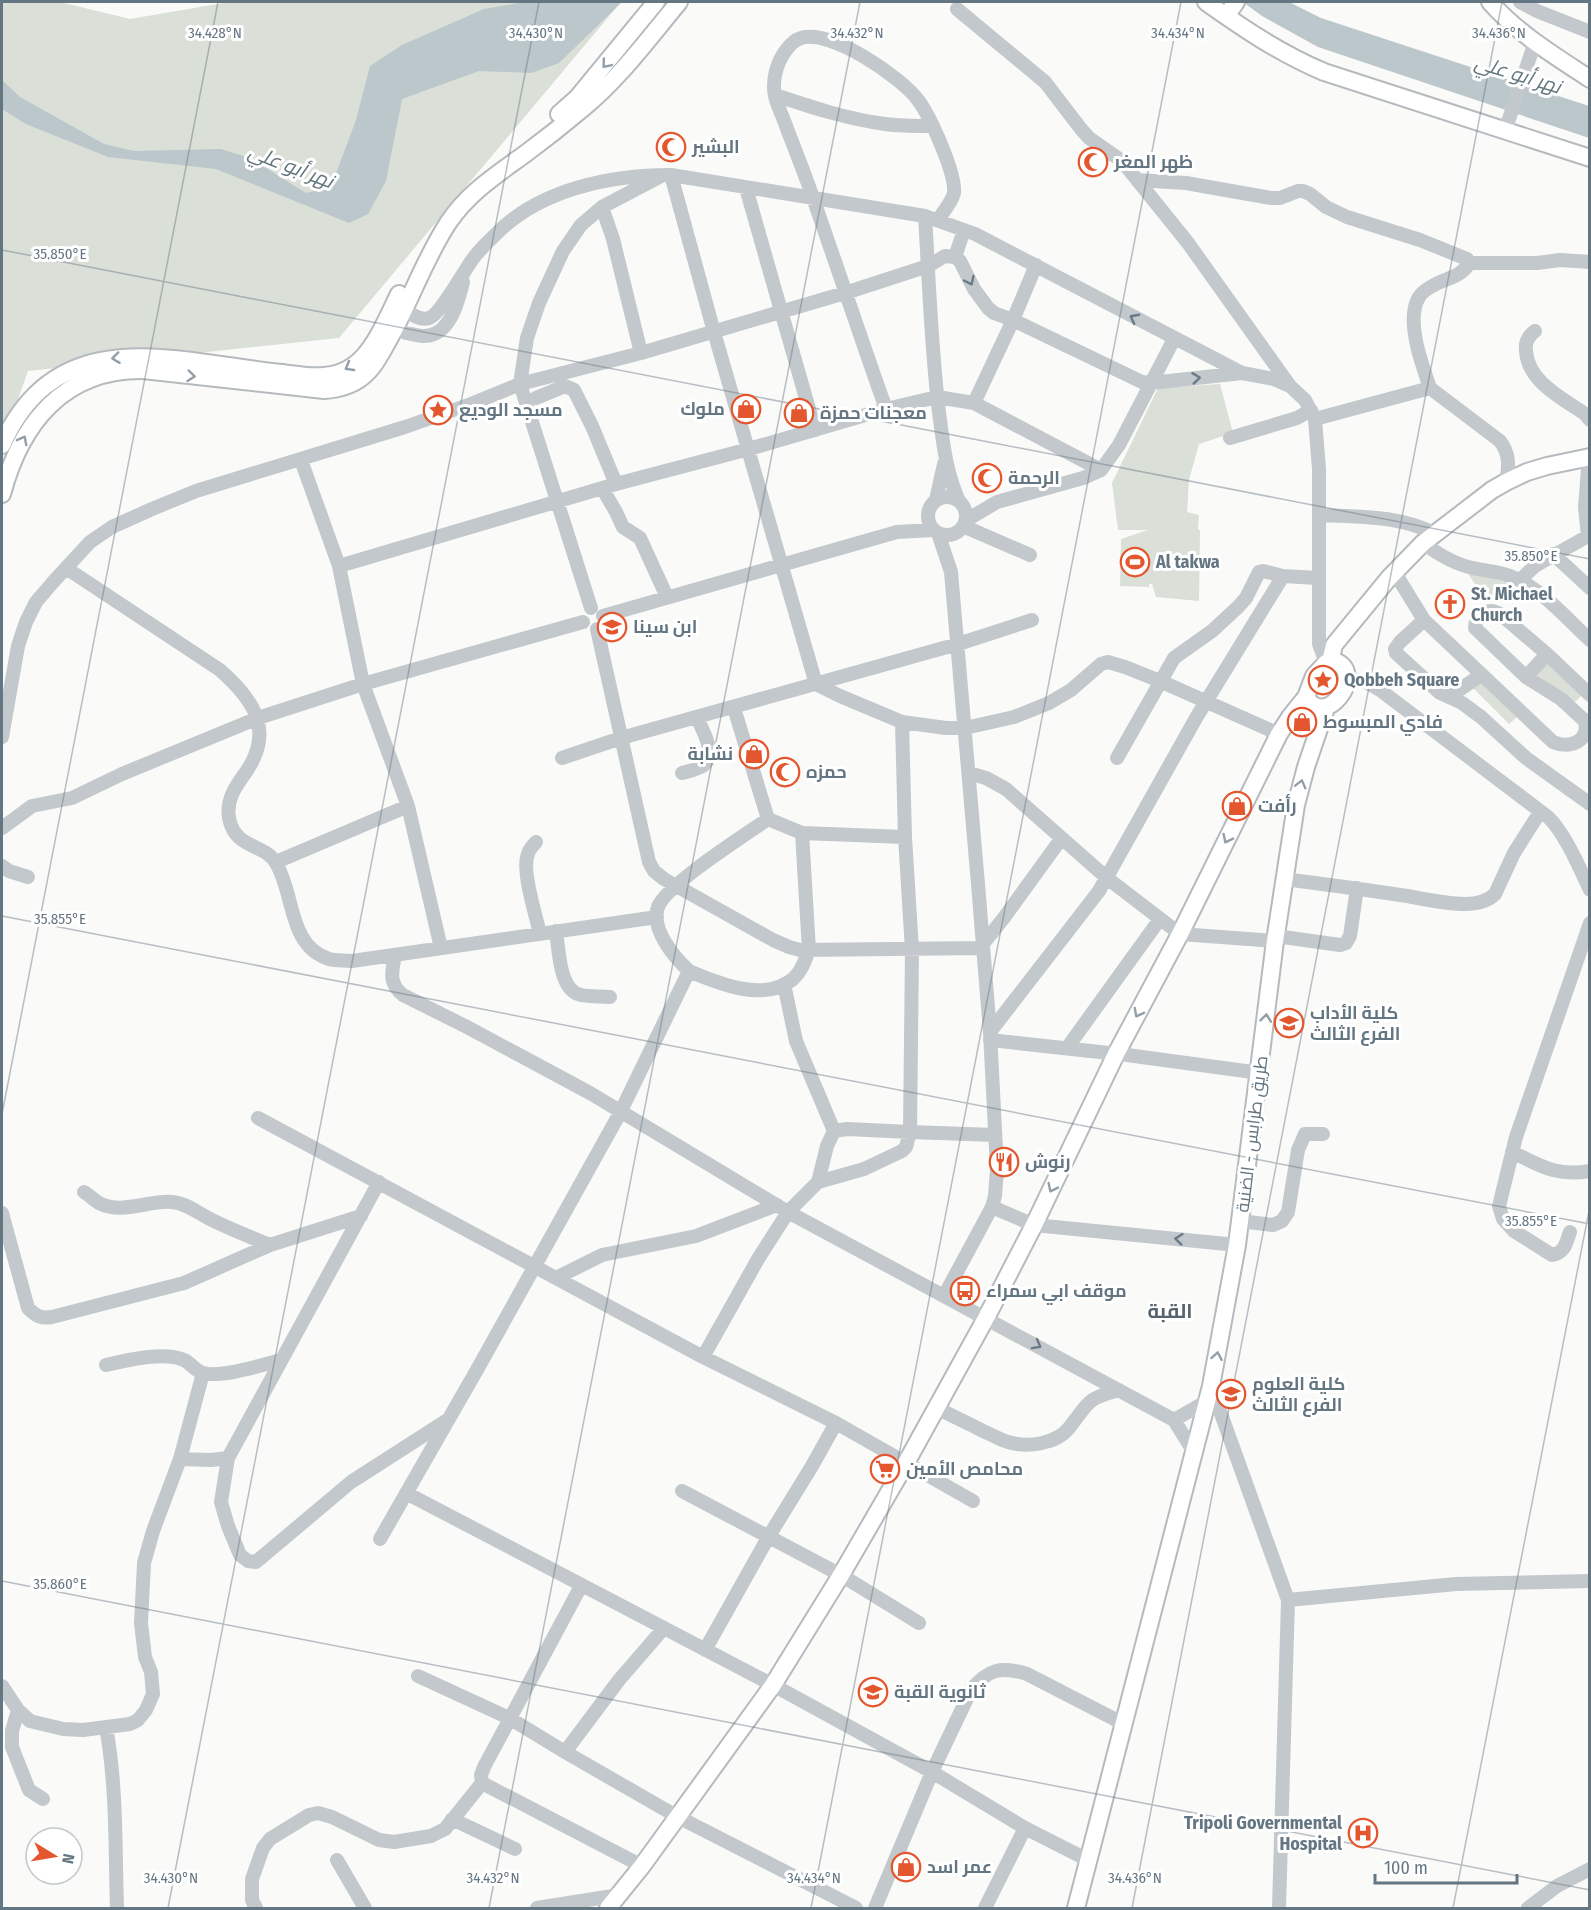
<svg xmlns="http://www.w3.org/2000/svg" width="1591" height="1910" viewBox="0 0 1591 1910" font-family="'Fira Sans Condensed',Cairo,sans-serif">
<rect width="100%" height="100%" fill="#fafaf8"/>
<path fill="#dadfd7" d="M2 2H60L130 19 229 2H621L339 338 28 371 2 443Z
M1220 384 1233 433 1199 444 1189 480 1187 512 1199 515 1198 530H1200L1199 601 1156 597 1152 584H1149V587L1120 586 1121 539 1148 530H1118L1112 483 1158 388Z
M1464 568 1514 585 1502 597 1494 595 1485 598Z
M1548 658 1585 692 1575 702 1534 673Z
M1482 679 1519 715 1509 724 1473 688Z"/>
<path fill="#bbc7cb" d="M525 2H622L559 63 531 73 479 71 402 99 386 181 368 214 349 223 216 169 108 157 26 124 2 109V80L20 97 104 144 134 151 221 149 250 158 306 193 331 187 356 120 370 66 402 45 484 9Z
M1243 2H1289L1321 18 1589 106V138L1318 47 1262 16Z"/>
<g fill="none" stroke-linecap="round" stroke-linejoin="round">
<g stroke="#b5babe" stroke-width="20">
<path id="major" d="M1206 2C1244 29 1281 54 1324 72L1590 158
M1490 2C1517 33 1555 56 1590 79
M1231 9 1236 2
M559 114 577 98 656 2
M2 445C57 320 176 362 282 373 305 376 333 381 353 366 374 352 388 316 399 294
M2 494C21 423 64 369 143 370L324 390C338 389 351 386 362 377 374 368 381 353 388 341 410 302 424 260 448 223 468 193 496 175 525 154 544 140 563 125 582 109 619 79 649 38 679 2
M1330 662 1334 645 1389 578 1423 543 1492 490 1506 482 1527 472 1547 466 1590 457
M1337 662C1365 676 1325 730 1306 697L1314 676 1326 663Z
M608 1908 642 1866 773 1685 841 1575 906 1463 986 1318 1034 1225 1116 1054 1180 934 1279 734 1290 717 1306 697
M1076 1908 1211 1386 1237 1245 1275 941 1296 805 1306 767 1326 708"/>
</g>
<path stroke="#c3c8cc" stroke-width="14" d="M1520 2 1537 11 1590 32
M957 9 1045 82 1081 129 1089 138 1122 161 1188 243 1290 386 1305 400 1315 419 1319 469V644L1326 663
M775 95C811 107 847 119 885 124 900 126 916 126 932 126
M1505 131 1535 42
M671 175 714 332 816 684 840 696 902 722 946 728H965L1014 717 1049 703 1071 690 1101 664 1108 662 1125 667 1160 681 1279 734
M1137 180 1186 183 1271 198H1280L1298 191H1303L1310 194 1326 207 1347 217 1420 240 1467 259 1469 263C1463 275 1449 278 1438 283 1432 286 1423 290 1419 297 1405 320 1422 364 1430 388
M746 188 815 430
M602 207 613 239 641 353
M925 216C929 281 931 347 939 412 943 443 946 472 959 501
M955 257 964 230
M1469 263H1537L1560 260 1590 262
M404 309C411 314 420 321 429 318 440 315 464 271 472 260 479 250 489 241 497 233 541 189 611 175 671 175L925 216 975 234 1242 373 1274 379 1290 386
M1535 331C1528 336 1525 343 1526 351 1528 382 1562 398 1585 414L1590 420
M406 333C416 335 425 338 434 334 452 327 459 298 463 282
M536 398 565 386 574 390 592 426 616 484
M974 403 1101 470
M886 409C861 339 838 269 813 198 805 174 795 150 786 126 783 116 777 106 775 96 772 82 776 65 784 53 788 47 794 40 801 38 831 29 901 77 918 100 930 116 956 173 954 193 952 202 943 212 938 220
M1315 419 1430 388 1500 441C1510 454 1509 467 1506 482
M1230 438 1297 418 1311 410
M301 460 339 566 363 684 408 806 441 948
M602 488 616 512 623 527 640 538 667 597
M928 516a19 19 0 1 1 38 0a19 19 0 1 1-38 0Z
M936 500 944 464
M1319 515C1360 517 1398 515 1436 534
M965 521 997 502 1083 478 1101 470 1119 445 1174 339
M963 526 1030 555
M938 533 951 572 978 884 990 1032 997 1169 995 1196 992 1207 944 1296
M1423 543C1439 555 1454 564 1473 568 1485 571 1498 571 1510 576 1540 587 1566 618 1590 640
M1553 554 1590 588
M339 566 616 484 749 449 886 409 937 397 974 403 1013 320 1036 265
M66 568 220 670C253 699 275 730 246 772 236 786 226 799 229 818 235 850 265 843 276 863 295 895 288 946 329 959 336 961 345 960 352 961L657 917
M1395 573 1424 620
M1520 580 1535 566 1588 536 1585 507 1589 457
M591 608 520 384 527 338 539 303 563 251 581 225 602 207 661 176
M603 616 897 532 934 530
M597 629 649 862 654 871 664 879 773 940 789 947 800 950 983 948
M1526 677 1547 654
M1348 678 1366 682 1380 690 1548 817C1565 833 1580 869 1590 890
M1590 695 1547 654 1500 614C1488 607 1475 614 1475 628L1526 677 1561 699 1585 721C1590 742 1569 749 1553 742L1424 620 1400 642 1395 649 1396 653 1440 693 1462 703 1481 717 1526 758 1590 804
M1449 697 1481 675
M734 708 768 819 802 833 905 837
M902 722 905 837 912 950 910 1132 995 1135
M2 737 18 646 26 622 36 602 54 581 90 542 112 527 152 509 196 491 405 427 471 404 520 384 641 353 845 293 928 266 945 256 955 257 960 261 974 289 988 308 994 313 1013 320 1142 382 1151 383 1242 373
M562 758 621 738 958 644 1032 620
M1117 758 1174 658 1212 631 1238 607 1246 598 1259 572 1263 571 1283 576
M682 773C690 771 700 769 705 764 716 752 702 729 697 718
M969 773 986 778 1006 789 1107 878 1180 934 1275 941
M2 828 32 806 72 798 122 774 258 718 363 684 583 622
M536 842C533 846 529 849 528 854 521 870 536 915 540 934
M276 862 408 806
M2 866 9 871 28 877
M1284 879C1323 884 1361 889 1400 895 1421 898 1443 904 1465 904 1476 904 1487 902 1495 894L1514 853 1540 812
M556 931C559 950 559 991 581 995 590 997 601 996 610 997
M1276 936 1340 945 1346 943 1350 936 1357 888
M983 944 1003 919 1061 839
M395 955C392 972 388 983 403 995L467 1027 590 1093 788 1212 1174 1420 1195 1454
M689 971C675 958 650 929 658 907 666 885 745 835 768 819
M784 984 796 1041 834 1131
M990 1032 1099 891 1196 718 1283 576 1318 578
M990 1040 1127 1055 1260 1073
M1067 1048 1160 919
M258 1118 703 1357 836 1423 973 1501
M1512 1152C1541 1166 1556 1177 1590 1171
M379 1182 228 1458 221 1502 228 1526 240 1555 248 1561 256 1562 351 1482 446 1421
M84 1192C89 1195 94 1200 99 1203 122 1215 148 1200 172 1202 186 1203 198 1213 210 1219 230 1229 250 1237 270 1245
M992 1207 1034 1225 1237 1245
M2 1213 28 1308C36 1316 41 1319 52 1317L184 1283 270 1245 361 1216
M1240 1221 1273 1225 1282 1221 1288 1212 1298 1150 1305 1134H1323
M1570 1232C1566 1243 1565 1253 1552 1255L1514 1231 1503 1219 1499 1206 1516 1137 1590 923
M556 1278 602 1255 696 1236 777 1205
M703 1357 758 1259 788 1212 818 1182 864 1169 902 1151 906 1147 910 1132 847 1129 834 1131 827 1146 818 1182
M106 1365C127 1360 164 1351 184 1360 191 1363 195 1371 203 1373 221 1378 262 1365 281 1360
M1211 1386 1288 1600 1279 1908
M937 1408C952 1416 968 1423 983 1431 991 1434 1000 1440 1008 1442 1028 1448 1056 1444 1069 1428 1089 1403 1085 1399 1119 1390
M1174 1420 1207 1401
M180 1459 211 1460 228 1458
M682 1491 841 1575 919 1623
M406 1493 773 1685 932 1772 1025 1828 1088 1860
M380 1539 478 1368 620 1113 689 971C718 983 764 1003 793 979 802 971 805 960 809 950L802 833
M581 1586 484 1767 481 1775 482 1783 642 1866
M1288 1600 1456 1584 1590 1581
M705 1650 769 1536 812 1466 836 1423
M418 1676 509 1718 565 1752 678 1817 856 1908
M2 1686 18 1710 30 1721 63 1729 83 1730 130 1724 138 1720 146 1710 153 1694 151 1672 145 1657 141 1623 144 1563 153 1531 180 1459 203 1373
M18 1710 12 1731V1747L29 1790 43 1799
M106 1727C117 1787 115 1848 117 1908
M565 1752 619 1680 664 1628
M452 1819 515 1849
M337 1860 365 1908
M256 1908 252 1900V1879L263 1848 270 1839 309 1815 318 1813 332 1817 379 1840 394 1842 431 1836 445 1829 482 1783
M537 1908 619 1895
M875 1908 932 1772 971 1690C988 1669 1001 1666 1027 1674L1124 1724
M985 1908 1025 1828
M1528 1908 1557 1886 1590 1869"/>
<use href="#major" stroke="#fff" stroke-width="16"/>
</g>
<defs><path id="oneway-chevron" d="M-2-3.5L2.5 0L-2 3.5" fill="none" stroke-width="1.6" stroke-linecap="round" stroke-linejoin="round" transform="scale(1.5)"/></defs>
<g stroke="#939fa8">
<use href="#oneway-chevron" transform="translate(606 64) rotate(130)"/>
<use href="#oneway-chevron" transform="translate(116 358) rotate(173)"/>
<use href="#oneway-chevron" transform="translate(349 367) rotate(150)"/>
<use href="#oneway-chevron" transform="translate(191 376) rotate(6)"/>
<use href="#oneway-chevron" transform="translate(23 440) rotate(-62)"/>
<use href="#oneway-chevron" transform="translate(1301 784) rotate(-76)"/>
<use href="#oneway-chevron" transform="translate(1227 839) rotate(116)"/>
<use href="#oneway-chevron" transform="translate(1138 1013) rotate(118)"/>
<use href="#oneway-chevron" transform="translate(1266 1018) rotate(-83)"/>
<use href="#oneway-chevron" transform="translate(1052 1188) rotate(116)"/>
<use href="#oneway-chevron" transform="translate(1217 1356) rotate(-80)"/>
</g>
<g stroke="#6a7a87">
<use href="#oneway-chevron" transform="translate(970 281) rotate(65)"/>
<use href="#oneway-chevron" transform="translate(1134 318) rotate(-152)"/>
<use href="#oneway-chevron" transform="translate(1196 378) rotate(-7)"/>
<use href="#oneway-chevron" transform="translate(1179 1239) rotate(-174)"/>
<use href="#oneway-chevron" transform="translate(1037 1345) rotate(29)"/>
</g>
<path fill="none" stroke="#657683" stroke-width="1.5" stroke-opacity="0.45" d="M2 250 1590 559M2 916 1590 1224M2 1114 218 2M2 1581 1590 1890M168 1908 539 2M489 1908 860 2M811 1908 1181 2M1132 1908 1502 2M1453 1908 1590 1206"/>
<defs>
<g id="mosque-ring" transform="scale(1.5)"><circle r="9.5" fill="#fff" stroke="#e4572e" stroke-width="1.5"/><path d="M3.5-4.9A6 6 0 1 0 3.5 4.9A5 5 0 1 1 3.5-4.9Z" fill="#e4572e"/></g>
<g id="shop-ring" transform="scale(1.5)"><circle r="9.5" fill="#fff" stroke="#e4572e" stroke-width="1.5"/><path d="M-5-2.5h2.3a2.7 3.5 0 0 1 5.4 0H5L5.5 6h-11ZM-1.5-2.5h3a1.5 2.3 0 0 0-3 0Z" fill="#e4572e"/></g>
<g id="sight-ring" transform="scale(1.5)"><circle r="9.5" fill="#fff" stroke="#e4572e" stroke-width="1.5"/><path d="M0-6L1.8-2.2L6-1.7L2.9 1.2L3.7 5.4L0 3.3L-3.7 5.4L-2.9 1.2L-6-1.7L-1.8-2.2Z" fill="#e4572e"/></g>
<g id="stadium-ring" transform="scale(1.5)"><circle r="9.5" fill="#fff" stroke="#e4572e" stroke-width="1.5"/><path d="M0-5a6.5 5 0 1 0 0 10a6.5 5 0 1 0 0-10ZM-3.5-1.8h7v3.6h-7Z" fill="#e4572e"/></g>
<g id="church-ring" transform="scale(1.5)"><circle r="9.5" fill="#fff" stroke="#e4572e" stroke-width="1.5"/><path d="M-1.2-6h2.4v3.5h3.3v2.4h-3.3V6h-2.4V-.1h-3.3v-2.4h3.3Z" fill="#e4572e"/></g>
<g id="school-ring" transform="scale(1.5)"><circle r="9.5" fill="#fff" stroke="#e4572e" stroke-width="1.5"/><path d="M0-5L7-2L0 1L-7-2ZM-4 1L0 2.5L4 1V4Q0 6-4 4Z" fill="#e4572e"/></g>
<g id="university-ring" transform="scale(1.5)"><circle r="9.5" fill="#fff" stroke="#e4572e" stroke-width="1.5"/><path d="M0-5L7-2L0 1L-7-2ZM-4 1L0 2.5L4 1V4Q0 6-4 4Z" fill="#e4572e"/></g>
<g id="restaurant-ring" transform="scale(1.5)"><circle r="9.5" fill="#fff" stroke="#e4572e" stroke-width="1.5"/><path d="M-5-6h1v4h1v-4h1v4h1v-4h1v5L-1.5 .5V6h-2V.5L-5-1ZM5-6V6H3V1.5H1.5Q1.5-4 5-6Z" fill="#e4572e"/></g>
<g id="bus-ring" transform="scale(1.5)"><circle r="9.5" fill="#fff" stroke="#e4572e" stroke-width="1.5"/><path d="M-5-6H5V4H4V6H2V4H-2V6H-4V4H-5ZM-3.5-4V0h7V-4ZM-3.5 1.2v1.5H-2V1.2ZM2 1.2v1.5H3.5V1.2Z" fill="#e4572e"/></g>
<g id="supermarket-ring" transform="scale(1.5)"><circle r="9.5" fill="#fff" stroke="#e4572e" stroke-width="1.5"/><path d="M-6-5.5h2.5l.6 2H6L4.5 2H-2.5L-4.4-4H-6ZM-1.5 3.2a1.3 1.3 0 1 0 .1 0ZM3 3.2a1.3 1.3 0 1 0 .1 0Z" fill="#e4572e"/></g>
<g id="hospital-ring" transform="scale(1.5)"><circle r="9.5" fill="#fff" stroke="#e4572e" stroke-width="1.5"/><path d="M-5-5h3v3.5h4V-5h3V5h-3V1.5h-4V5h-3Z" fill="#e4572e"/></g>
</defs>
<g fill-rule="evenodd">
<use href="#mosque-ring" x="671" y="147"/>
<use href="#mosque-ring" x="1093" y="162"/>
<use href="#shop-ring" x="746" y="409"/>
<use href="#sight-ring" x="438" y="410"/>
<use href="#shop-ring" x="799" y="413"/>
<use href="#mosque-ring" x="987" y="478"/>
<use href="#stadium-ring" x="1135" y="562"/>
<use href="#church-ring" x="1450" y="604"/>
<use href="#school-ring" x="612" y="627"/>
<use href="#sight-ring" x="1323" y="680"/>
<use href="#shop-ring" x="1302" y="722"/>
<use href="#shop-ring" x="754" y="754"/>
<use href="#mosque-ring" x="785" y="772"/>
<use href="#shop-ring" x="1237" y="806"/>
<use href="#university-ring" x="1289" y="1023"/>
<use href="#restaurant-ring" x="1004" y="1162"/>
<use href="#bus-ring" x="965" y="1291"/>
<use href="#university-ring" x="1231" y="1394"/>
<use href="#supermarket-ring" x="885" y="1469"/>
<use href="#school-ring" x="873" y="1692"/>
<use href="#hospital-ring" x="1363" y="1833"/>
<use href="#shop-ring" x="906" y="1867"/>
</g>
<g text-anchor="middle" dominant-baseline="central" stroke-width="6" stroke-linejoin="round" paint-order="stroke">
<g font-size="18" font-weight="bold" fill="#657683" stroke="#fff" text-anchor="start">
<text x="692" y="147">البشير</text>
<text x="1114" y="162">ظهر المغر</text>
<text x="725" y="409" text-anchor="end">ملوك</text>
<text x="459" y="410">مسجد الوديع</text>
<text x="820" y="413">معجنات حمزة</text>
<text x="1008" y="478">الرحمة</text>
<text x="1156" y="562">Al takwa</text>
<text x="1471" y="594">St. Michael<tspan x="1471" dy="21">Church</tspan></text>
<text x="633" y="627">ابن سينا</text>
<text x="1344" y="680">Qobbeh Square</text>
<text x="1323" y="722">فادي المبسوط</text>
<text x="733" y="754" text-anchor="end">نشابة</text>
<text x="806" y="772">حمزه</text>
<text x="1258" y="806">رأفت</text>
<text x="1310" y="1013">كلية الأداب<tspan x="1310" dy="21">الفرع الثالث</tspan></text>
<text x="1025" y="1162">رنوش</text>
<text x="986" y="1291">موقف ابي سمراء</text>
<text x="1252" y="1384">كلية العلوم<tspan x="1252" dy="21">الفرع الثالث</tspan></text>
<text x="906" y="1469">محامص الأمين</text>
<text x="894" y="1692">ثانوية القبة</text>
<text x="1342" y="1823" text-anchor="end">Tripoli Governmental<tspan x="1342" dy="21">Hospital</tspan></text>
<text x="927" y="1867">عمر اسد</text>
</g>
<g font-size="18" fill="#657683" stroke="#fff">
<text transform="translate(1252 1134) rotate(-83)">طريق طرابس - الضنية</text>
</g>
<g font-size="20" font-style="italic" fill="#60757c" stroke="#fff">
<text transform="translate(1518 74) rotate(17)">نهر أبو علي</text>
<text transform="translate(291 166) rotate(21)">نهر أبو علي</text>
</g>
<g font-size="20" font-weight="bold" fill="#57646e" stroke="#fff">
<text x="1170" y="1311">القبة</text>
</g>
</g>
<g font-size="15" text-anchor="middle" fill="#657683" stroke="#fff" stroke-width="6" stroke-linejoin="round" paint-order="stroke">
<text x="215" y="38">34.428°N</text>
<text x="536" y="38">34.430°N</text>
<text x="857" y="38">34.432°N</text>
<text x="1178" y="38">34.434°N</text>
<text x="1499" y="38">34.436°N</text>
<text x="60" y="259">35.850°E</text>
<text x="1531" y="561">35.850°E</text>
<text x="60" y="924">35.855°E</text>
<text x="1531" y="1226">35.855°E</text>
<text x="60" y="1589">35.860°E</text>
<text x="171" y="1883">34.430°N</text>
<text x="493" y="1883">34.432°N</text>
<text x="814" y="1883">34.434°N</text>
<text x="1135" y="1883">34.436°N</text>
</g>
<rect width="1591" height="1910" fill="none" stroke="#657683" stroke-width="6"/>
<g transform="translate(54 1856) rotate(101)"><circle r="28" fill="#ffffff" stroke="#c1c8cd" stroke-width="1.5"/>
<path d="M0-4.5L10 22L0 15L-10 22Z" fill="#e4572e"/>
<text y="-9" font-size="16" font-weight="bold" text-anchor="middle" fill="#657683">N</text>
</g>
<path d="M1375 1874v9h142v-9" fill="none" stroke="#657683" stroke-width="3"/>
<text x="1384" y="1874" font-size="18" fill="#657683" stroke="#ffffff" stroke-width="4.5" paint-order="stroke">100 m</text>
</svg>
